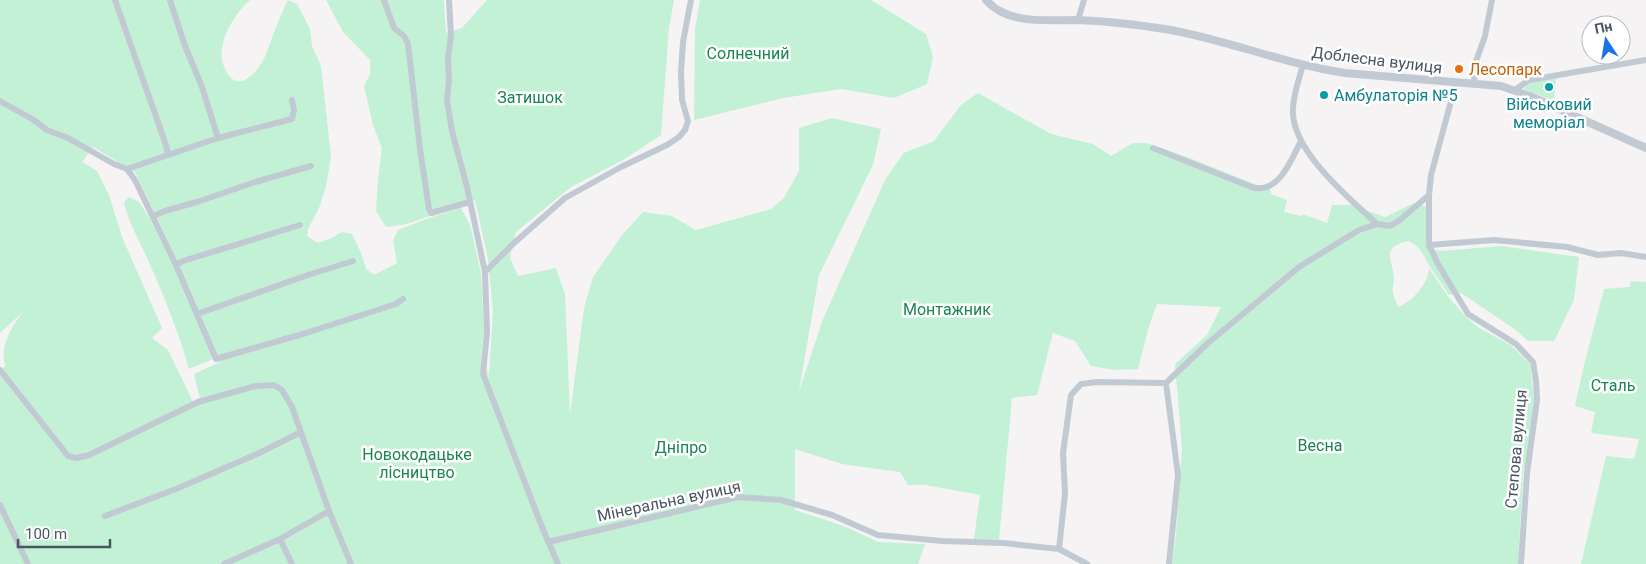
<svg xmlns="http://www.w3.org/2000/svg" width="1646" height="564" viewBox="0 0 1646 564" font-family="Roboto,sans-serif">
<rect width="100%" height="100%" fill="#f5f3f3"/>
<path fill="#c3f1d5" fill-rule="evenodd" d="M0 0H250C236 13 224 31 222 49 219 63 231 91 248 78 266 66 269 43 277 25 280 16 284 8 288 0L297 4 310 29 312 46 321 66 331 157 326 187 319 208 308 229 307 236 318 243 332 238 342 232 352 234 361 253 366 269 374 275 397 263 393 240 398 230 429 218 461 208 470 225 481 273 484 329 481 357 489 375 493 311 488 259 475 200 407 224 386 227 376 211 378 179 382 148 373 125 364 86 370 74V60L343 32 326 0H444L446 33 462 28 487 0H674L669 28 661 135 623 160 571 187 516 232 510 258 518 276 556 268 565 294 570 414 584 308 593 277 622 235 643 212 672 216 696 230 771 209 784 198 799 171V128L832 118 881 129 873 165 819 275 799 391 823 319 886 178 904 153 934 141 961 105 978 93 1051 134 1093 144 1111 156 1133 143H1146L1187 157 1257 185 1270 187 1271 194 1287 200 1284 212 1302 216 1303 214 1327 223 1332 205H1351L1385 217 1414 203 1428 207V249L1441 251 1501 246 1579 257 1574 300 1554 341H1528L1516 330 1461 293 1449 295C1443 286 1437 277 1431 268 1424 257 1422 248 1409 241 1378 248 1394 260 1394 280 1394 284 1392 288 1393 292 1394 297 1396 302 1398 307 1412 302 1429 283 1429 268L1447 295 1464 315 1479 328 1512 346 1530 364 1534 399 1528 452 1523 473 1518 564H1172L1176 535 1182 448 1175 364 1207 335 1221 307 1157 304 1149 326 1138 369 1115 370 1091 366 1075 341 1053 333 1037 395 1012 398 999 540 974 539 980 495 925 485H908L900 472 842 464 795 449V510L844 526 878 542 925 544 918 564H0V372L5 366C0 345 10 329 23 312L0 333ZM93 147 135 172 175 256 220 362 194 374 201 403 195 406 168 350 152 338 162 328 122 237 109 195 97 171 82 162Z
M700 0H871L926 34 933 57 927 84 894 98 841 89 783 98 694 120 695 29Z
M1556 77 1554 101 1524 89 1527 83Z
M129 197 139 202 149 217 173 265 213 359 189 369C179 334 166 301 151 267 142 245 129 225 124 202Z
M1631 281 1646 282V564H1581L1606 456 1634 459 1639 439 1591 433 1595 412 1575 406 1584 365 1604 289 1630 287Z"/>
<g fill="none" stroke-linecap="round" stroke-linejoin="round">
<path stroke="#c1cad2" stroke-width="6" d="M115 0 166 145 168 154
M170 0 185 46 202 87 218 138
M384 0 394 28 404 36 408 44 420 149 429 209 431 213 470 202
M449 0 451 35 448 58 449 80 447 100 452 131 467 187 485 272 487 332 483 374 542 527 558 564
M1078 20 1084 0
M1303 65C1299 79 1294 93 1293 107 1289 149 1349 198 1377 224
M1456 83 1431 175 1429 195V245L1438 264 1468 314 1516 344 1533 362 1536 381 1537 400 1527 473 1521 564
M1474 84 1475 64 1485 36 1492 0
M1515 90 1529 80 1646 60
M0 101 34 120 47 130 68 138 114 164 127 169 135 180 176 265 216 359 306 333 396 304 403 299
M1153 148 1254 188C1280 192 1291 160 1301 141
M127 169 218 138 292 119 294 110 292 100
M153 216 168 210 197 202 255 182 311 166
M1429 245 1494 240 1567 247 1598 255 1621 253 1646 257
M176 265 183 261 300 225
M485 272 514 243 565 198 621 167 667 145 679 137 685 130 688 121 682 100 681 72 683 42 691 0
M197 314 308 275 353 261
M0 370 68 456 77 458 89 455 198 402 256 386 274 385 282 390 292 407 329 511 351 564
M1166 383 1178 475 1169 564
M0 505 28 564
M105 516 176 489 257 454 301 432
M280 539 292 564
M548 542 738 497 781 500 832 515 878 535 942 541 1003 543 1059 549 1087 564
M1059 549 1065 494 1063 453 1071 395 1081 384 1097 382 1166 383 1208 343 1299 267 1359 230 1377 224 1390 226 1400 220 1429 195
M224 564 280 539 329 511"/>
<path stroke="#c1cad2" stroke-width="8" d="M986 0C1008 25 1046 20 1076 20 1107 21 1140 25 1171 30 1230 41 1285 64 1345 73L1501 86 1530 96 1646 148"/>
</g>
<circle fill="#e8710a" stroke="#fff" stroke-width="2" cx="1459" cy="69" r="5"/>
<g fill="#0f9aa8" stroke="#fff" stroke-width="2">
<circle cx="1549" cy="87" r="5"/>
<circle cx="1324" cy="95" r="5"/>
</g>
<g text-anchor="middle" dominant-baseline="central" stroke-width="5" stroke-linejoin="round" paint-order="stroke">
<g font-size="16" fill="#17864f" stroke="#fff">
<text x="748" y="53">Солнечний</text>
<text x="530" y="97">Затишок</text>
<text x="947" y="309">Монтажник</text>
<text x="1613" y="385">Сталь</text>
<text x="1320" y="445">Весна</text>
<text x="681" y="447">Дніпро</text>
<text x="417" y="454">Новокодацьке<tspan x="417" dy="18">лісництво</tspan></text>
</g>
<g font-size="16" fill="#4a5661" stroke="#fff">
<text transform="translate(1377 60) rotate(7)">Доблесна вулиця</text>
<text transform="translate(1516 449) rotate(-85)">Степова вулиця</text>
<text transform="translate(669 501) rotate(-12)">Мінеральна вулиця</text>
</g>
<g font-size="16" fill="#c56008" stroke="#fff" text-anchor="start">
<text x="1469" y="69">Лесопарк</text>
</g>
<g font-size="16" fill="#0d838f" stroke="#fff" text-anchor="start">
<text x="1334" y="95">Амбулаторія №5</text>
<text x="1549" y="104" text-anchor="middle">Військовий<tspan x="1549" dy="18">меморіал</tspan></text>
</g>
</g>
<g transform="translate(1606 40) rotate(348)"><circle r="24" fill="#ffffff" stroke="#b7bbc0"/>
<path d="M0-4L9 19L0 12L-9 19Z" fill="#1a73e8"/>
<text y="-8" font-size="14" font-weight="bold" text-anchor="middle" fill="#4a5661">Пн</text>
</g>
<path d="M18 539v8h92v-8" fill="none" stroke="#4a5661" stroke-width="2.5"/>
<text x="25" y="539" font-size="15" fill="#4a5661" stroke="#ffffff" stroke-width="4" paint-order="stroke">100 m</text>
</svg>
